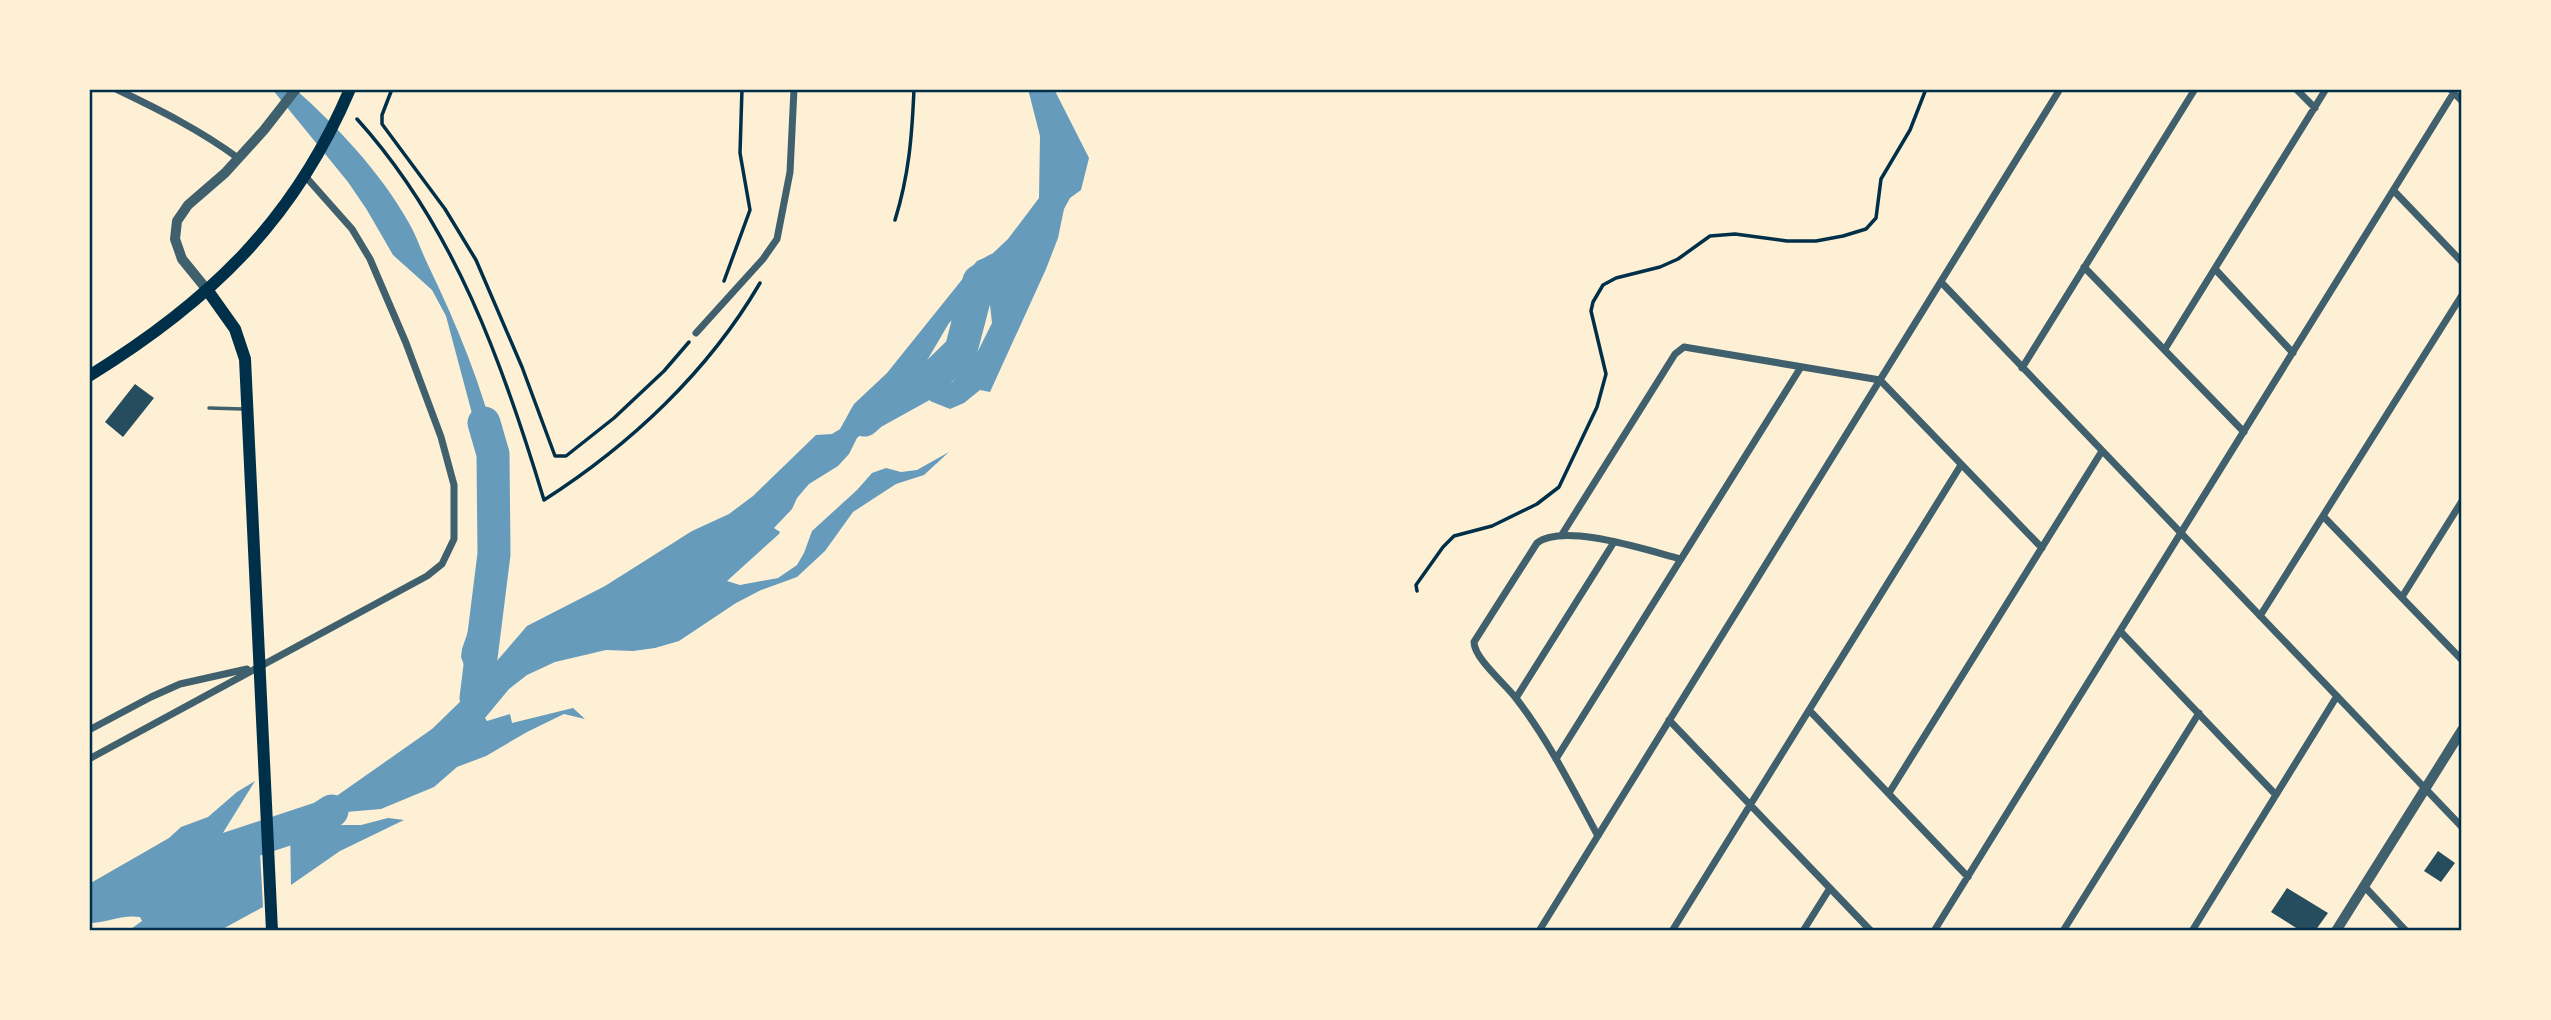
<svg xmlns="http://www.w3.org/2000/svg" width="2551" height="1020" viewBox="0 0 2551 1020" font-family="'Noto Serif',serif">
<rect width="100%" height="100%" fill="#fdf0d5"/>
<path fill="#669bbc" d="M272 89H295C338 127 381 173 409 223 417 237 422 253 429 267 457 325 482 386 497 448 496 461 486 471 487 484 488 514 507 542 501 575 499 589 489 602 483 615 475 633 470 660 483 677L527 626 605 586 692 531 729 514 753 496 816 435 832 434 840 429 854 404 887 373 977 261 991 255 1008 239 1039 198 1040 136 1028 89H1054L1089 158 1081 190 1070 198 1064 209 1058 238 1046 269 990 392 980 390 964 403 950 409 930 401 931 392 952 382 977 353 992 323 990 305 970 304 949 323 915 381 891 409 857 438 849 454 838 466 809 484 797 498 792 509 774 528 780 532 779 534 727 581 740 585 778 578 797 565 804 553 812 531 857 490 872 473 886 468 901 472 917 470 949 452 924 475 896 484 853 512 825 551 797 577 761 590 736 603 679 641 655 648 633 651 606 650 555 662 527 675 509 689 485 718 487 721 510 714 512 723 573 708 585 719 564 714 527 732 486 756 457 767 434 787 381 809 346 812 332 825H361L388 818 404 820 340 851 291 885 290 824 338 795 432 729 464 698 470 687V681L461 657 462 649 474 614 484 597 490 563 474 421 446 316 432 290 393 255 367 210 348 182Z
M255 781 221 836 219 843 230 844 259 833 263 907 219 931H128L142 921 140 917C122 914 107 923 89 923V884L169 838 181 827 208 817 237 792Z"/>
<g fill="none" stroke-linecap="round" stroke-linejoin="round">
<path stroke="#669bbc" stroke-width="33" d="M864 420 872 413 928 382 961 350 979 281 996 270
M476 698 494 554 493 454 484 423
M215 853 321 818 332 811"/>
</g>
<path fill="#264d5e" d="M135 384 154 398 123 437 105 422Z
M2438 851 2455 863 2441 882 2424 871Z
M2287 888 2328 913 2315 931H2301L2271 912Z"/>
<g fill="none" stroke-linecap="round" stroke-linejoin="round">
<path stroke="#003049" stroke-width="3.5" d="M392 89 382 115V124L445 209 476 260 522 367 555 456H566L614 418 664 371 689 342
M357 119C454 226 503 364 544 500 630 445 708 372 760 283
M895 220C909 175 912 136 914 89
M724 281 750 210 740 153 742 89
M1417 591 1416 585 1443 547 1454 536 1492 526 1537 504 1559 487 1597 407 1606 374 1591 311 1593 302 1603 285 1616 278 1660 267 1678 259 1710 236 1735 234 1787 241H1816L1843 236 1866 229 1876 218 1881 179 1910 130 1926 89"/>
<path stroke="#3f606c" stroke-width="3.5" d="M209 408 243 409"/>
<path stroke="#3f606c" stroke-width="7" d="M116 89C158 109 200 130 238 158
M2296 89 2315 108
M2450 89 2462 101
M2394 191 2462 262
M2084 267 2244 432
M2215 269 2293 353
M1941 282 2462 827
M696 333 763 259 777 239 790 172 794 89
M2165 349 2326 89
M2022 368 2195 89
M2323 516 2462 660
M1561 536 1675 354 1684 347 1880 380 2042 548
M2402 597 2462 501
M2260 616 2462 295
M2120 631 2276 795
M1516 698 1614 542
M1809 710 1968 877
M1669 720 1871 931
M89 730 151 697 180 684 247 669
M89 759 427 576 442 564 454 539V485L441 437 406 343 370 259 352 229 305 176
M1556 759 1801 367
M1889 793 2102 451
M1598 836C1572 788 1548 739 1515 697 1504 683 1474 658 1474 642L1537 543C1564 522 1649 551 1681 559
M2364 886 2406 931
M1539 931 2060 89
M1672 931 1961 465
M1803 931 1830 888
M1934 931 2456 89
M2063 931 2199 713
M2192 931 2337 696"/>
<path stroke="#3f606c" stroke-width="10" d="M208 291 182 259 175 239 177 221 188 205 225 173 264 130 296 89
M2336 931 2462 730"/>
<path stroke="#003049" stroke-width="12" d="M208 291 235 329 245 359 272 931
M89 376C209 302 294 221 350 89"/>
</g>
<rect width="2551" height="1020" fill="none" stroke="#fdf0d5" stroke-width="182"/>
<rect x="91" y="91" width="2369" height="838" fill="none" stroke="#003049" stroke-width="2.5"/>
</svg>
